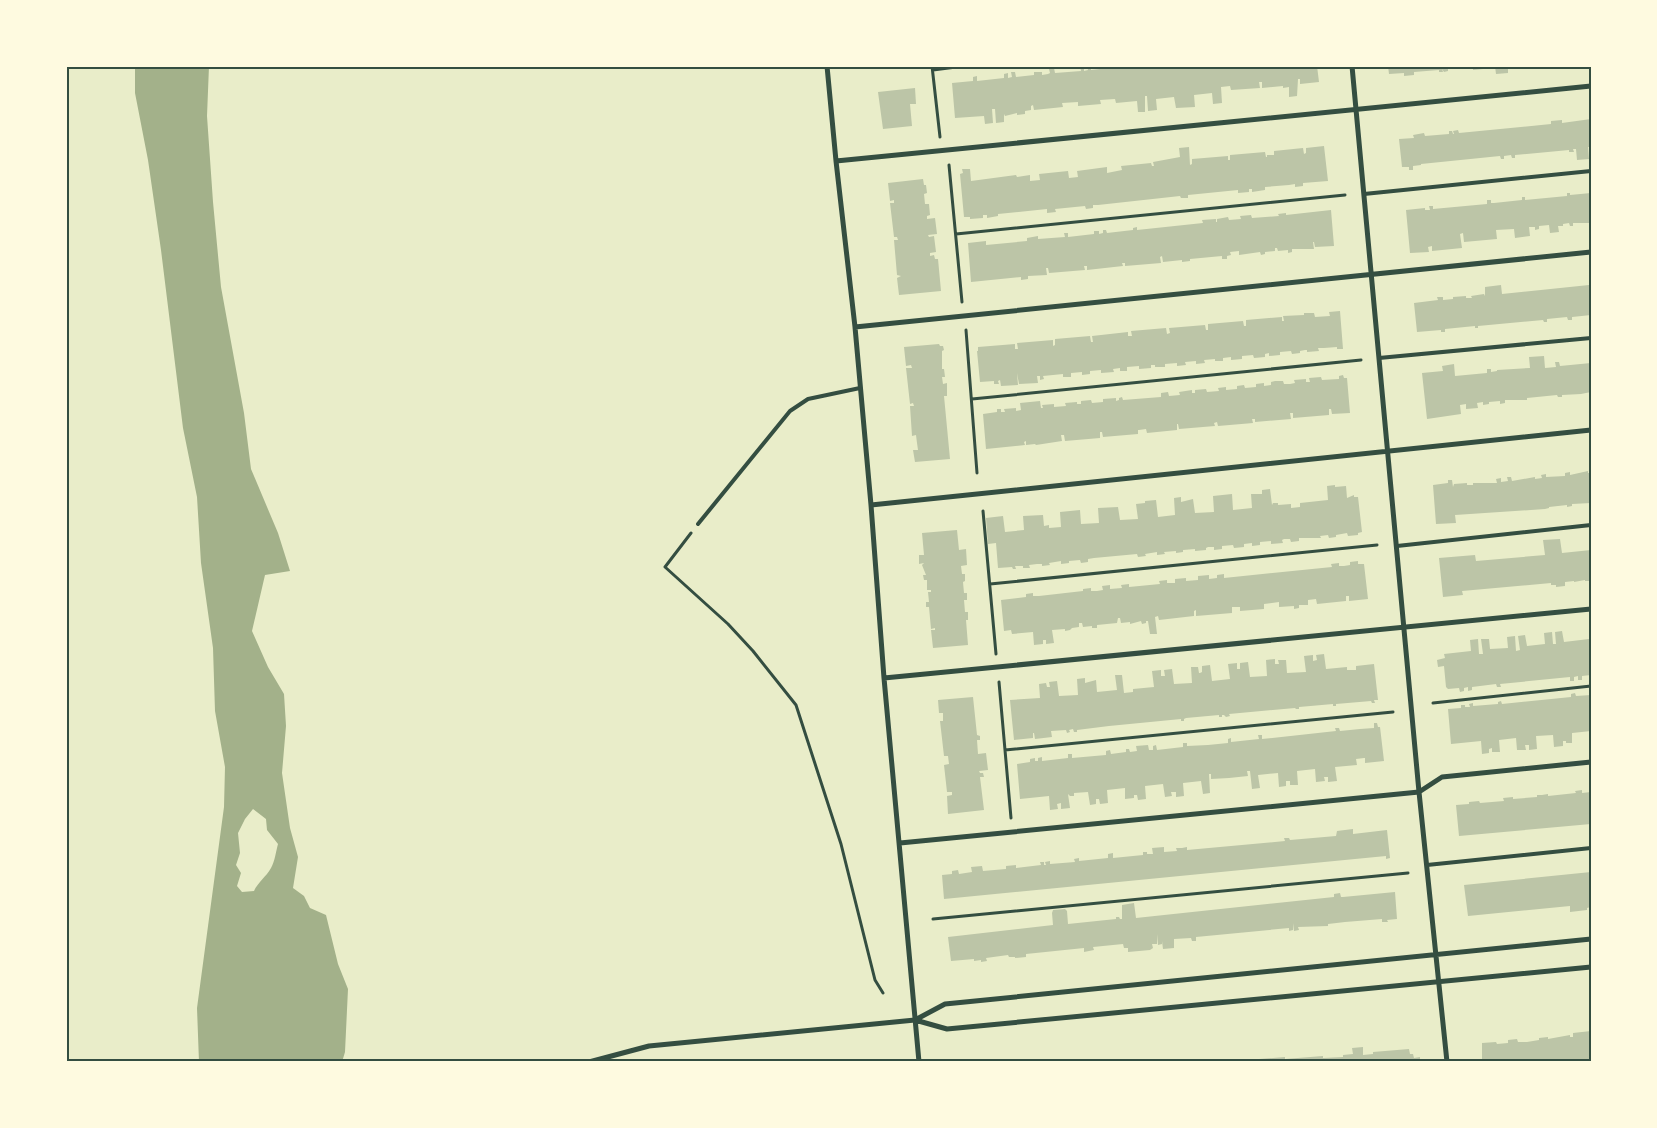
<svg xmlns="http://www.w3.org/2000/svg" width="1657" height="1128" viewBox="0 0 1657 1128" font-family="'Open Sans',sans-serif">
<rect width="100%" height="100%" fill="#e9edc9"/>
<path fill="#a3b18a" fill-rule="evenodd" d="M135 66H209L207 116 213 202 221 287 244 413 251 469 278 533 290 571 265 575 252 631 268 667 284 694 286 726 282 773 290 828 298 857 293 888 304 896 310 908 326 915 338 964 348 989 345 1052 342 1062H199L197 1008 224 807 225 767 215 711 213 648 201 563 197 497 183 428 161 250 148 160 135 93ZM253 809 266 819 267 830 278 844C276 851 275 861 271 868 266 877 258 882 254 891L242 892 237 886 241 873 236 865 240 853 238 833 245 819Z"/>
<path fill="#bcc5a7" d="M1080 66H1084V71L1088 70 1087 66H1091V70L1127 66H1317L1319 82 1300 84V79H1298L1297 96 1289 97V87L1283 88V86L1262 88V82H1259L1260 88 1231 90 1230 86 1221 87 1222 103 1213 104 1212 93 1194 95 1195 107 1176 108 1174 97 1156 99 1157 110 1148 111 1147 96H1145V112H1138L1137 101 1116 103 1115 99 1100 100 1101 104 1078 106V102L1062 103 1063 107 1034 110 1033 105 1031 106V110L1025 111V114L1017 115V113L1005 116 1004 114V122L996 123 995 109H992L993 123 985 124 984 116 955 118 952 83 973 81V77L977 76V81L1004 78V74L1008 73V78L1012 77 1011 72H1015L1016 77 1034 75V72H1042V75L1048 74 1050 73 1049 69 1054 68 1055 73 1081 71Z
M1388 66H1458V68L1448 69V71L1444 72 1442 69 1443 72H1439V70L1414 72V75L1404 76V73L1389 74Z
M1473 66H1483V69L1473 70Z
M1495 66H1508V73L1496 74Z
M915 88 916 104H910L912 126 883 129 878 92Z
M1591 119V147H1588L1589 159 1577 160 1576 149H1573L1574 152H1569V150L1515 155V158H1512L1511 155 1504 156V159H1501L1500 156 1421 164V165L1413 166V170H1409V167H1402L1399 139 1414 138 1413 135 1424 133 1425 136 1449 134V131H1452L1453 134H1454L1453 131 1458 130 1459 133 1551 124V121L1562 120V123Z
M1324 146 1328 181 1303 183V186L1295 187V184L1289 185 1265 187V190L1252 192V189H1249V192L1238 193V190L1188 195V198H1181L1180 196 1098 205H1093V208L1086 209 1085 206 1055 209 1056 212 1047 213V209L998 214V216L987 218V215H983V218L970 219V217H964L960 174 963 173 962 169H970L971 181 1016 175 1017 177 1030 175V181L1040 180 1039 174 1068 171 1069 178 1078 177 1077 171 1107 167V173L1122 170 1121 166 1151 163 1152 166H1154L1153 162 1180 157 1179 148 1189 147 1190 165 1192 164V159L1228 156V160H1230V155L1265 152 1266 157H1267V155H1274V151L1303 148 1304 154 1306 153V148Z
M923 179 924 185H926L927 193 924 194 925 204H929L930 215 927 216V219L935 218 937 234 928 235 929 237 934 236 936 252 930 253V256L934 255 935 259H938L941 291 899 295 897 278 901 276 897 275 894 240H898L897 237H894L890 203H894V200L890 201 888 183Z
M1567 193H1570V195L1591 193V223H1573V226H1570L1569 223 1563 224V226H1558L1559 232 1550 233 1549 225 1539 226V229L1535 230V227H1529L1530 236 1515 238 1514 229 1496 230 1497 239 1464 242 1463 233 1460 234 1462 248 1432 251V246L1428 247 1429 252 1410 253 1406 210 1425 208V210H1430L1429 206H1433V209L1487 204V200H1491V203H1494L1522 200V197H1525V200L1567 196Z
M1331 210 1334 246 1315 247 1314 242H1313L1314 249H1292V252L1288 253V250L1278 251 1277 248H1275V251L1265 252V254L1261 255 1260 252 1239 255V251L1230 252 1231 255 1227 256V259H1222V256L1190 259V261L1182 262V260L1163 262 1162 256 1160 257 1161 263 1125 266V263H1122L1123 266 1087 270V266H1084L1085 270 1049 273 1048 268H1046L1047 275 1028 276V279L1021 280V277L971 282 968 243 986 241V245L1027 241V238L1038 236V239L1065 237 1064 233H1068V237L1094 234V231H1099V234L1103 233V230H1106L1107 233 1133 230V228L1137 227V230L1203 223 1202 220 1216 219V222H1217V219L1228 217 1229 220 1241 219 1240 216 1251 215 1252 218 1279 216 1278 214 1286 213V215Z
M1501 285 1502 294 1589 285H1591V315L1572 317V320H1568L1567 317 1547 319V322H1544L1543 320 1478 326V328H1475V326L1445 329V332H1441V330L1417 332 1414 303 1438 300 1437 297H1443V300L1453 299V297L1466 296V298H1472L1471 296 1484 294 1485 296V287Z
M1340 311 1343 349H1337V347L1324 348H1318L1319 351 1307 352V350H1305L1300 351V353L1292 354 1291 351 1280 352V355L1269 356V353L1265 354V357L1254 358 1253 355 1242 356V359L1231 360V357L1223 358V361H1215V359L1204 360 1205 363 1196 364V361L1185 362 1186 365 1177 366V363L1165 364V367H1155V365H1151V368L1139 369V366L1127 367V371H1120V368L1113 369 1114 372 1101 373V370L1090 371V374L1082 375V372L1071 373V377H1063V374L1043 376 1044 379 1040 380V376H1037L1038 383 1019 384 1017 373 1018 385 1001 386 1000 380 998 381 999 384H994V381L980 382 977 351H978V347L1015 344V349H1018L1017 343 1053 340V346L1055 345V339L1090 336 1091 342H1093L1092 336 1128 332V336H1132L1131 331 1166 328 1167 334 1170 333 1169 328 1205 325 1206 330H1208V324L1243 321 1244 326H1246V320L1282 317V321H1284L1283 316 1304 315V313H1314L1315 317 1330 316 1329 312Z
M939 344 940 346H943L944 350 940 352 942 351V369H944L945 377H942L943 384 947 383V396H944L950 459 915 462 913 450H918L917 443 916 435 912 436 910 406H914L913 403 910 404 906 368H912L911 365 906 366 904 347Z
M1544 356 1545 368 1556 367 1555 362H1559L1560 366 1591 363V392L1581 394 1562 395V397H1558L1557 395 1527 398V400H1505V403L1500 404V401L1489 402V404L1483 405V402L1477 403 1478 408 1466 409V404L1460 405 1461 414 1427 419 1422 373 1443 371 1442 366 1454 364 1455 376 1487 373V369H1491V372L1497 371V370L1530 368 1529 357Z
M1343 375 1344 378H1347L1350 413 1332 414 1331 409H1329V415L1293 418V413H1290L1291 419 1255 422V419H1252L1253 423 1218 426 1217 422 1214 423 1215 426 1179 429 1178 424H1177V430L1147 433 1146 429 1139 430H1138V434L1103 437 1102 432H1100V438L1065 441 1064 435H1061L1062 441 1036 445 1035 444 1026 445V441L1024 442 1025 445 986 449 983 414 997 412V409H1001V412H1005L1004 409 1016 408V411L1021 410 1020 403 1040 401 1041 408H1043L1042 405 1054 404V407L1066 406 1065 403 1077 402V404H1081V401L1091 400 1092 403 1103 402V399L1116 398V401L1119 400V398L1122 397 1123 400 1161 397V393L1168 392 1169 396 1180 395 1179 392 1192 390V393H1195V390L1206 389 1207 392 1219 391 1218 388 1226 387V390L1237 389V386L1244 385 1245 388 1256 387V384L1264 383V386L1271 385V382L1275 381H1283L1284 384H1290L1295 383 1294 380 1306 379V382H1310L1309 378 1321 377 1322 380 1339 379V376Z
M1588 471V473H1591V503L1572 504V506L1567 507V505L1549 507V508L1545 509 1455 515 1456 523 1436 524 1433 485 1448 483V480H1452L1453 487 1454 484 1467 483V485H1473V483H1497L1496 479 1501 478V482L1508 481 1507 477H1511L1512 481 1535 477V479L1542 478 1541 475 1546 474V477L1565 476V473L1570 472V475Z
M1335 485V487L1346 486 1347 498 1354 495V497H1358L1362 532 1358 533V535L1348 536 1347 533 1336 535V537L1329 538 1328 535 1320 536 1321 538H1299V541L1291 542 1290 539H1284L1282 540 1283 543 1271 544V541L1260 542V545L1252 546V543L1244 544V547L1234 548 1233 545 1222 546V549L1214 550V547H1208L1206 548V550L1195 551V549L1183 550V552L1176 553V551L1164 552 1165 554 1157 555V552L1145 554 1146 556 1138 557 1137 554 1094 558 1088 559V562L1081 563 1080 560 1069 561V563L1061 564V561L1049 563 1050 565 1042 566V564H1037L1029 565 1030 568H1023V566H1015L1016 569H1013L1012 567 998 568 996 543 988 544 986 518 1003 516 1005 532 1024 530 1023 516 1043 515 1044 526 1049 525V528L1061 527 1060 512 1080 510 1081 524 1099 523 1098 508 1118 507 1120 520 1138 519 1136 504 1145 503V501L1156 500 1158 517 1175 515 1174 498 1181 497V502L1193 499 1195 513 1214 512 1213 496 1232 494 1233 510 1252 508 1251 494H1262V490L1270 489 1272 505 1273 503H1278V505L1291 504V508L1300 507V503L1328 500 1327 486Z
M957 530 959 550 966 549 967 565 961 566 962 574H965V581L963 582 964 593H967V600H964L965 612H968V620H966L968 645 933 648 931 630H935V628L931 629 929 607H926V602H929L928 592H931V590H927V580H924L923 575H926L922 565 924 563 919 564V555H924L922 533Z
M1560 539 1562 553 1591 550V581H1585V580L1574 582V581L1565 582V586L1556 587V585H1551V583L1462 591 1463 595 1443 597 1439 558 1475 555 1476 561 1545 555 1543 540Z
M1358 561V564H1364L1368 599 1349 601V596H1346V601L1317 604 1316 599 1308 600V605H1299V608L1294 609V606L1279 607V602L1264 604V609L1240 611V607H1232V613L1196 616V610L1194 611V616L1159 620 1158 616 1155 617 1157 634H1150L1148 621H1146V623L1142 624 1141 621 1130 624V622L1121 623 1120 618H1118L1117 623 1097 625V628H1092V626L1083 627 1082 623H1079V627L1072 628 1070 630 1065 631V629L1052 630 1054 643 1046 644V640H1043V644L1034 645 1033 632 1012 634 1011 630 1004 631 1001 600 1026 597V594L1033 593V596H1039L1083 591V589L1091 588V591H1097L1103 590 1102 586 1110 585V589L1122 588 1121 585 1129 584V587L1160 584 1159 581 1167 580V583H1175V579L1186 578V581L1198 580V576L1209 575V579L1217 578V575L1224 574V578L1332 567 1331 564 1339 563V566H1344L1350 565V562Z
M1562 631 1564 642 1589 639 1591 675 1582 676V680H1578V676L1574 677V681H1570V677L1500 684 1501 687H1497L1496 684 1472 687V690L1468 691V687L1464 688V691L1460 692 1459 688 1448 689 1446 687 1444 666 1438 667 1437 660 1445 658 1444 654 1471 651 1470 640 1478 639 1479 654H1483L1481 639H1489L1490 649 1508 648 1507 637 1515 636 1516 651 1520 650 1518 636 1525 635 1527 646 1545 644 1544 633 1552 632 1553 644H1556L1555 632Z
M1324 654 1326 669 1347 667V670H1356V666L1374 664 1378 700H1374L1375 703H1372L1371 701 1336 704V706H1333V704L1299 707V709H1296L1295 708 1229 714 1230 716 1226 717 1224 715H1222V717H1219V715L1186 718 1184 719V721H1181V719L1109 726 1077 730V732H1074L1073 729 1069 730 1070 732 1067 733 1066 730 1051 731 1052 737 1035 739 1034 733H1033V738L1014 740 1010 700 1040 698 1039 684 1046 683 1047 687H1050L1049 682 1057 681 1059 696 1078 695 1077 679 1085 678V683L1096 680 1097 692 1117 690 1115 675H1122L1124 693 1133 692V689L1154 687 1152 671 1161 670V676H1165L1164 670 1172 669 1174 684 1192 683 1191 667H1198L1199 673H1200L1202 672V666L1210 665 1212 681 1230 679 1228 664 1237 663V669H1240V663L1248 662 1250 677 1267 676 1266 660 1275 659V664H1279L1278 660H1286L1287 673 1306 672 1304 656 1313 655V661L1317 660 1316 655Z
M1575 693 1576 696 1591 695V731L1572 733V743H1566V741H1563V746L1554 747 1553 735 1536 736 1537 749 1529 750V745H1525L1526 750H1517L1516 738 1499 740 1500 752H1492V748L1489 749V753L1482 754 1481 741 1451 744 1448 709 1461 708V705H1465V707H1470L1469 704 1473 703V706L1498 704V702L1501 701 1502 704 1571 697V694Z
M973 697 977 735 980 736V740H977L978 754 986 753 988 770 979 771 980 773H983L984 777H980L984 810 948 814 947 796 952 795V792H947L944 765 949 764 948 756H944L940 721H943V713H939L938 700Z
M1374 723H1377L1378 727H1380L1384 761 1365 763V758H1364L1356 759 1357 765 1335 767 1337 781 1328 782V777H1324L1325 781 1316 782 1315 769 1297 771 1298 785H1290V781H1286V786L1279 787 1278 773 1258 775 1260 788 1252 789 1250 771H1247L1248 776 1229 778 1211 779V774H1209L1210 793 1203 794 1201 781 1183 783 1184 796 1176 797V792H1171L1172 796 1165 797 1163 784 1145 786 1146 799 1138 800 1137 795H1134V798L1125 799V788L1107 790 1108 803 1100 804 1099 799H1096V804L1090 805 1088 792 1074 793V796H1070L1068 794 1070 808 1061 809V803L1057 804 1058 809 1050 810 1049 796 1020 799 1017 764 1030 762V759L1035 758V761H1038V758L1042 757V761L1068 758V754H1072V758L1106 755V751L1110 750 1111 754 1126 752V749H1129L1130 752 1137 751 1136 746 1148 745 1149 750H1153V746L1156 745 1157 750 1183 747V743H1187V746L1208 745 1228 743V739L1231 738V742L1259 739 1258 735H1262V739L1336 731 1335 728H1339L1340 731 1360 729 1374 728Z
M1582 790V793L1591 792V824L1459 836 1456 805 1469 804V802L1479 801 1480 803 1504 801 1503 798 1513 797V799L1537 797V795H1542L1548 794V796L1576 793 1575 791Z
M1353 829V834L1387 830 1390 858 1386 859V856L944 899 942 875 952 874V871L958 870 959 874 972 872 971 867 982 866 983 871 1006 869V866L1016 865V868L1041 865 1040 862H1044V865H1046L1045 862 1050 861V864L1075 862 1074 859 1079 858V861L1108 858V854L1113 853V858L1143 855V852H1147V854H1153L1152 848 1164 847V852L1177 851 1176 848H1182L1187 847V850L1285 841 1284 838H1289L1290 840 1336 836 1337 831Z
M1591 872V907L1587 908V910L1570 912V906L1468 916 1464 885Z
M1395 892 1397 919 1387 920 1388 922H1382V919L1345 922 1328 924V926L1298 927 1299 930 1294 931 1293 923V930L1289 931V928L1196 937V941H1192L1191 938 1174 939V948L1163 949 1162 941V944L1158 945 1157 934V944H1152L1153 948 1150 950 1128 952V948H1124L1123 944 1093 947 1094 950 1089 951V947V951L1084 952V948L1026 954V957L1015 958V957H1009L1008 955 986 958 987 961 981 962V960L974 961V959L951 961 948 937 1053 925 1052 913 1053 910 1065 909 1067 911 1068 924 1116 919V917H1119L1120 919H1122V905L1134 903 1136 918 1334 897V894L1340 893 1341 897H1343Z
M1591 1031V1062H1482V1043L1496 1042 1497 1044 1508 1043V1040L1517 1039 1518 1042H1527L1539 1040V1038L1548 1037V1039L1570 1035V1037H1573V1033Z
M1363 1047V1055L1373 1054V1052L1409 1049 1410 1054H1413L1414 1058 1420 1057V1062H1259V1059L1285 1057V1059L1323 1056V1058L1343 1057V1055L1353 1054 1352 1048Z"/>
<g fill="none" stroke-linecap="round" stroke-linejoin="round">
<path stroke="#344e41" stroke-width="3" d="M932 66 940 137
M933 70 964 66
M949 165 962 302
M956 234 1345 195
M966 330 977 473
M972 399 1361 360
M983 511 996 654
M691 533 665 567 728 624 753 651 796 705 841 844 875 980 883 993
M990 584 1377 545
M999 682 1011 818
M1433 703 1591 686
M1005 750 1393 712
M933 919 1408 873"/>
<path stroke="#344e41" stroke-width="4" d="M1364 194 1591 171
M1379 358 1591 338
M698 524 790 411 808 399 860 388
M1397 546 1591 525
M1427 865 1591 848"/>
<path stroke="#344e41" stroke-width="5" d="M827 66 836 161 855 327 871 505 884 678 919 1062
M1352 66 1419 792 1447 1062
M836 161 1591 86
M855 327 1591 252
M871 505 1591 430
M884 678 1591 609
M900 843 1419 792 1442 777 1591 762
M915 1020 947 1029 1591 967
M589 1062 649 1046 915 1020 945 1004 1591 939"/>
</g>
<rect width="1657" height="1128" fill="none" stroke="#fefae0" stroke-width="135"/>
<rect x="68" y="68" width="1522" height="992" fill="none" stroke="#344e41" stroke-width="2"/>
</svg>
